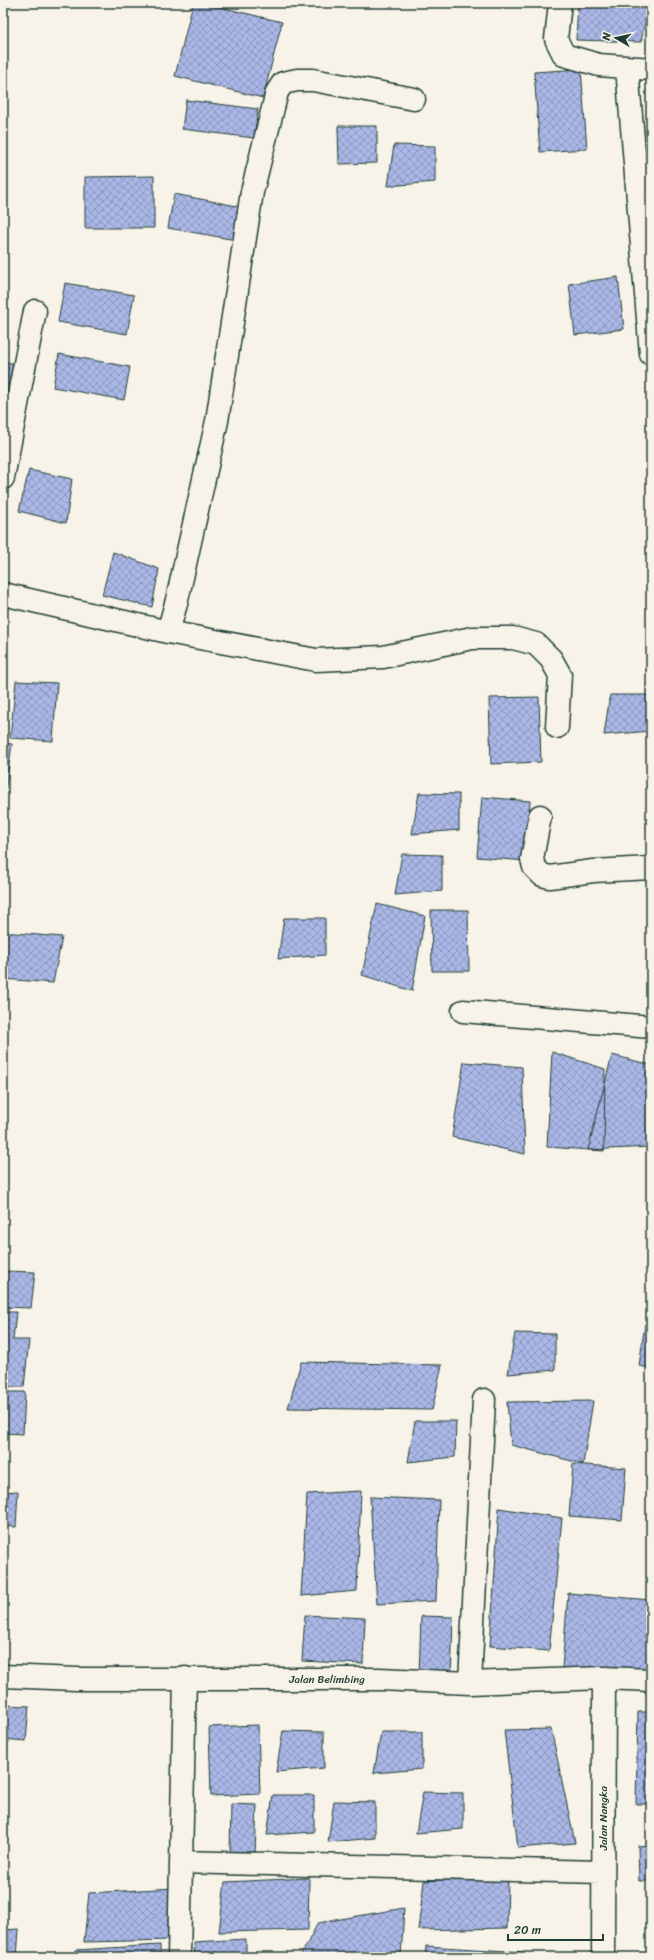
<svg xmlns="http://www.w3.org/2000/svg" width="654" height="1960" viewBox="0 0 654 1960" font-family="Sriracha,sans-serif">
<defs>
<pattern id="building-cross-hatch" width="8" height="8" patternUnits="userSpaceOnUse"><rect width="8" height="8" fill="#abb7e7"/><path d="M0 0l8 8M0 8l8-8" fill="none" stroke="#8b96bc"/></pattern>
</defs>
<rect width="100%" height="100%" fill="#f7f3e8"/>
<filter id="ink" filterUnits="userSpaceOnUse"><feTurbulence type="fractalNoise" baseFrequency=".025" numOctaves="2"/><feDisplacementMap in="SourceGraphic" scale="8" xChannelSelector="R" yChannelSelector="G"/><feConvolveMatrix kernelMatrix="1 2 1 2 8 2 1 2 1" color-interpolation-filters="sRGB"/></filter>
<g filter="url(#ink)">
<path fill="url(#building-cross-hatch)" stroke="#1f3d34" d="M193 3H203L282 22 263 98 175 76Z
M578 3 649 4 641 42 576 40Z
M581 69 587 149 540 152 534 72Z
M186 100 258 109 254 138 182 129Z
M338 126H377V163L339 164Z
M394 145 435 146V182L388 186Z
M650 158 651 210H647Z
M154 176V228H85V177Z
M174 194 242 207 236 240 168 228Z
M618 277 624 329 575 335 569 284Z
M65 283 134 295 127 334 58 322Z
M59 354 130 367 124 400 53 387Z
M3 361 14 364 3 411Z
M29 470 72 479 66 523 19 511Z
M113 552 159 569 152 607 102 595Z
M16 681 57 683 53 741 10 738Z
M610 695H651V731L604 735Z
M539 697 541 762 491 764 489 698Z
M3 743 12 744 3 807Z
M419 793 459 794V830L412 834Z
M482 797 530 801 526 861 477 857Z
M402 854 442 855V891L395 895Z
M377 904 425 916 412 991 362 975Z
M431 910H468L469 971H432Z
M284 918H325V955L278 959Z
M3 932 62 937 53 983 3 979Z
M552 1052 605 1069 604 1151 547 1147Z
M612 1055 651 1065V1147L588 1150Z
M464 1062 522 1067 525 1154 452 1137Z
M3 1271 35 1272 31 1308 3 1307Z
M3 1312H16L13 1340H29L24 1387H3Z
M645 1324 651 1325V1368L639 1366Z
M515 1333 555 1334V1370L508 1374Z
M301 1362 442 1365 432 1410 288 1408Z
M3 1392H25L23 1434 3 1433Z
M593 1401 583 1464 511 1445 507 1402Z
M415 1421H456L455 1457 408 1462Z
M573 1464 626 1468 622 1520 569 1516Z
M3 1475 4 1492 18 1491 16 1527 3 1526Z
M361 1491 357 1591 301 1596 307 1494Z
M370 1497 439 1500 436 1601 377 1604Z
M499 1508 562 1518 549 1651 490 1646Z
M568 1593 651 1600V1677L562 1669Z
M305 1615 365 1618 363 1664 302 1661Z
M421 1616 453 1617 451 1679 419 1678Z
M3 1705 29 1706 26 1741 3 1739Z
M638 1712H651V1804H636Z
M258 1725 260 1794 211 1796 209 1727Z
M551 1729 575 1843 518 1848 504 1730Z
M283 1731 324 1732V1768L276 1772Z
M381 1732H422V1769L374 1773Z
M423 1792 463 1793V1829L416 1833Z
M273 1795H314V1832L267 1835Z
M334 1801 375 1802V1838L328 1842Z
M231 1804 257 1805 255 1854 230 1853Z
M651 1845V1881H639L638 1846Z
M508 1876 507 1928 418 1930 424 1881Z
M309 1878 308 1930 219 1932 225 1882Z
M174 1888 173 1940 84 1942 89 1893Z
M404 1908 401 1957H300L318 1923Z
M19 1929 17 1957H3V1930Z
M246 1939V1957H195L194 1942Z
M160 1945V1957H75L76 1950Z
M426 1946 523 1952 522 1957H425Z"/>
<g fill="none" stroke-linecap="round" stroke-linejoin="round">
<g stroke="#1f3d34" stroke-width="25">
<path id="street" d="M560 3 556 39 564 55 599 65 651 69
M627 68 651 354
M3 478 35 311
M3 594 168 632 177 600 217 421 252 192 277 92 283 83 297 80H313L414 99
M168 632 316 660 383 657 472 638H513L536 644 551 659 560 675 557 727
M540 816 532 859 534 867 542 875 550 877 593 871 651 868
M463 1011 651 1027
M3 1676 76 1679H379L470 1683 604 1678 651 1680
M470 1683 484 1400
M181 1862 603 1872
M179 1957 185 1678
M603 1957 604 1678"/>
</g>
<use href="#street" stroke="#f7f3e8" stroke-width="22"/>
</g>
</g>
<g text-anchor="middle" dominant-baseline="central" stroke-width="3.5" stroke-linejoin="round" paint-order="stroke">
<g font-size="11" fill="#1f3d34" stroke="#f7f3e8">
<text x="327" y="1679">Jalan Belimbing</text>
<text transform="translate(603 1818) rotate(-90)">Jalan Nangka</text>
</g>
</g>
<rect width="654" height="1960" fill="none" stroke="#f7f3e8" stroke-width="16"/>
<rect x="8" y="8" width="638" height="1944" fill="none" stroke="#1f3d34" stroke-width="1.5" filter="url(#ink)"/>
<g transform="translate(616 38) rotate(279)" stroke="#f7f3e8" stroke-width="3" paint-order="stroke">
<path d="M0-3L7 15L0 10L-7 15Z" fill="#1f3d34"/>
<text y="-6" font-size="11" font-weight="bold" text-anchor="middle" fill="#1f3d34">N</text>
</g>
<path d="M508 1934v6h95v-6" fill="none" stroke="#1f3d34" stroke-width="2"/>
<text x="514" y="1934" font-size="12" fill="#1f3d34" stroke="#f7f3e8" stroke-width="3" paint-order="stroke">20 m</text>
</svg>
